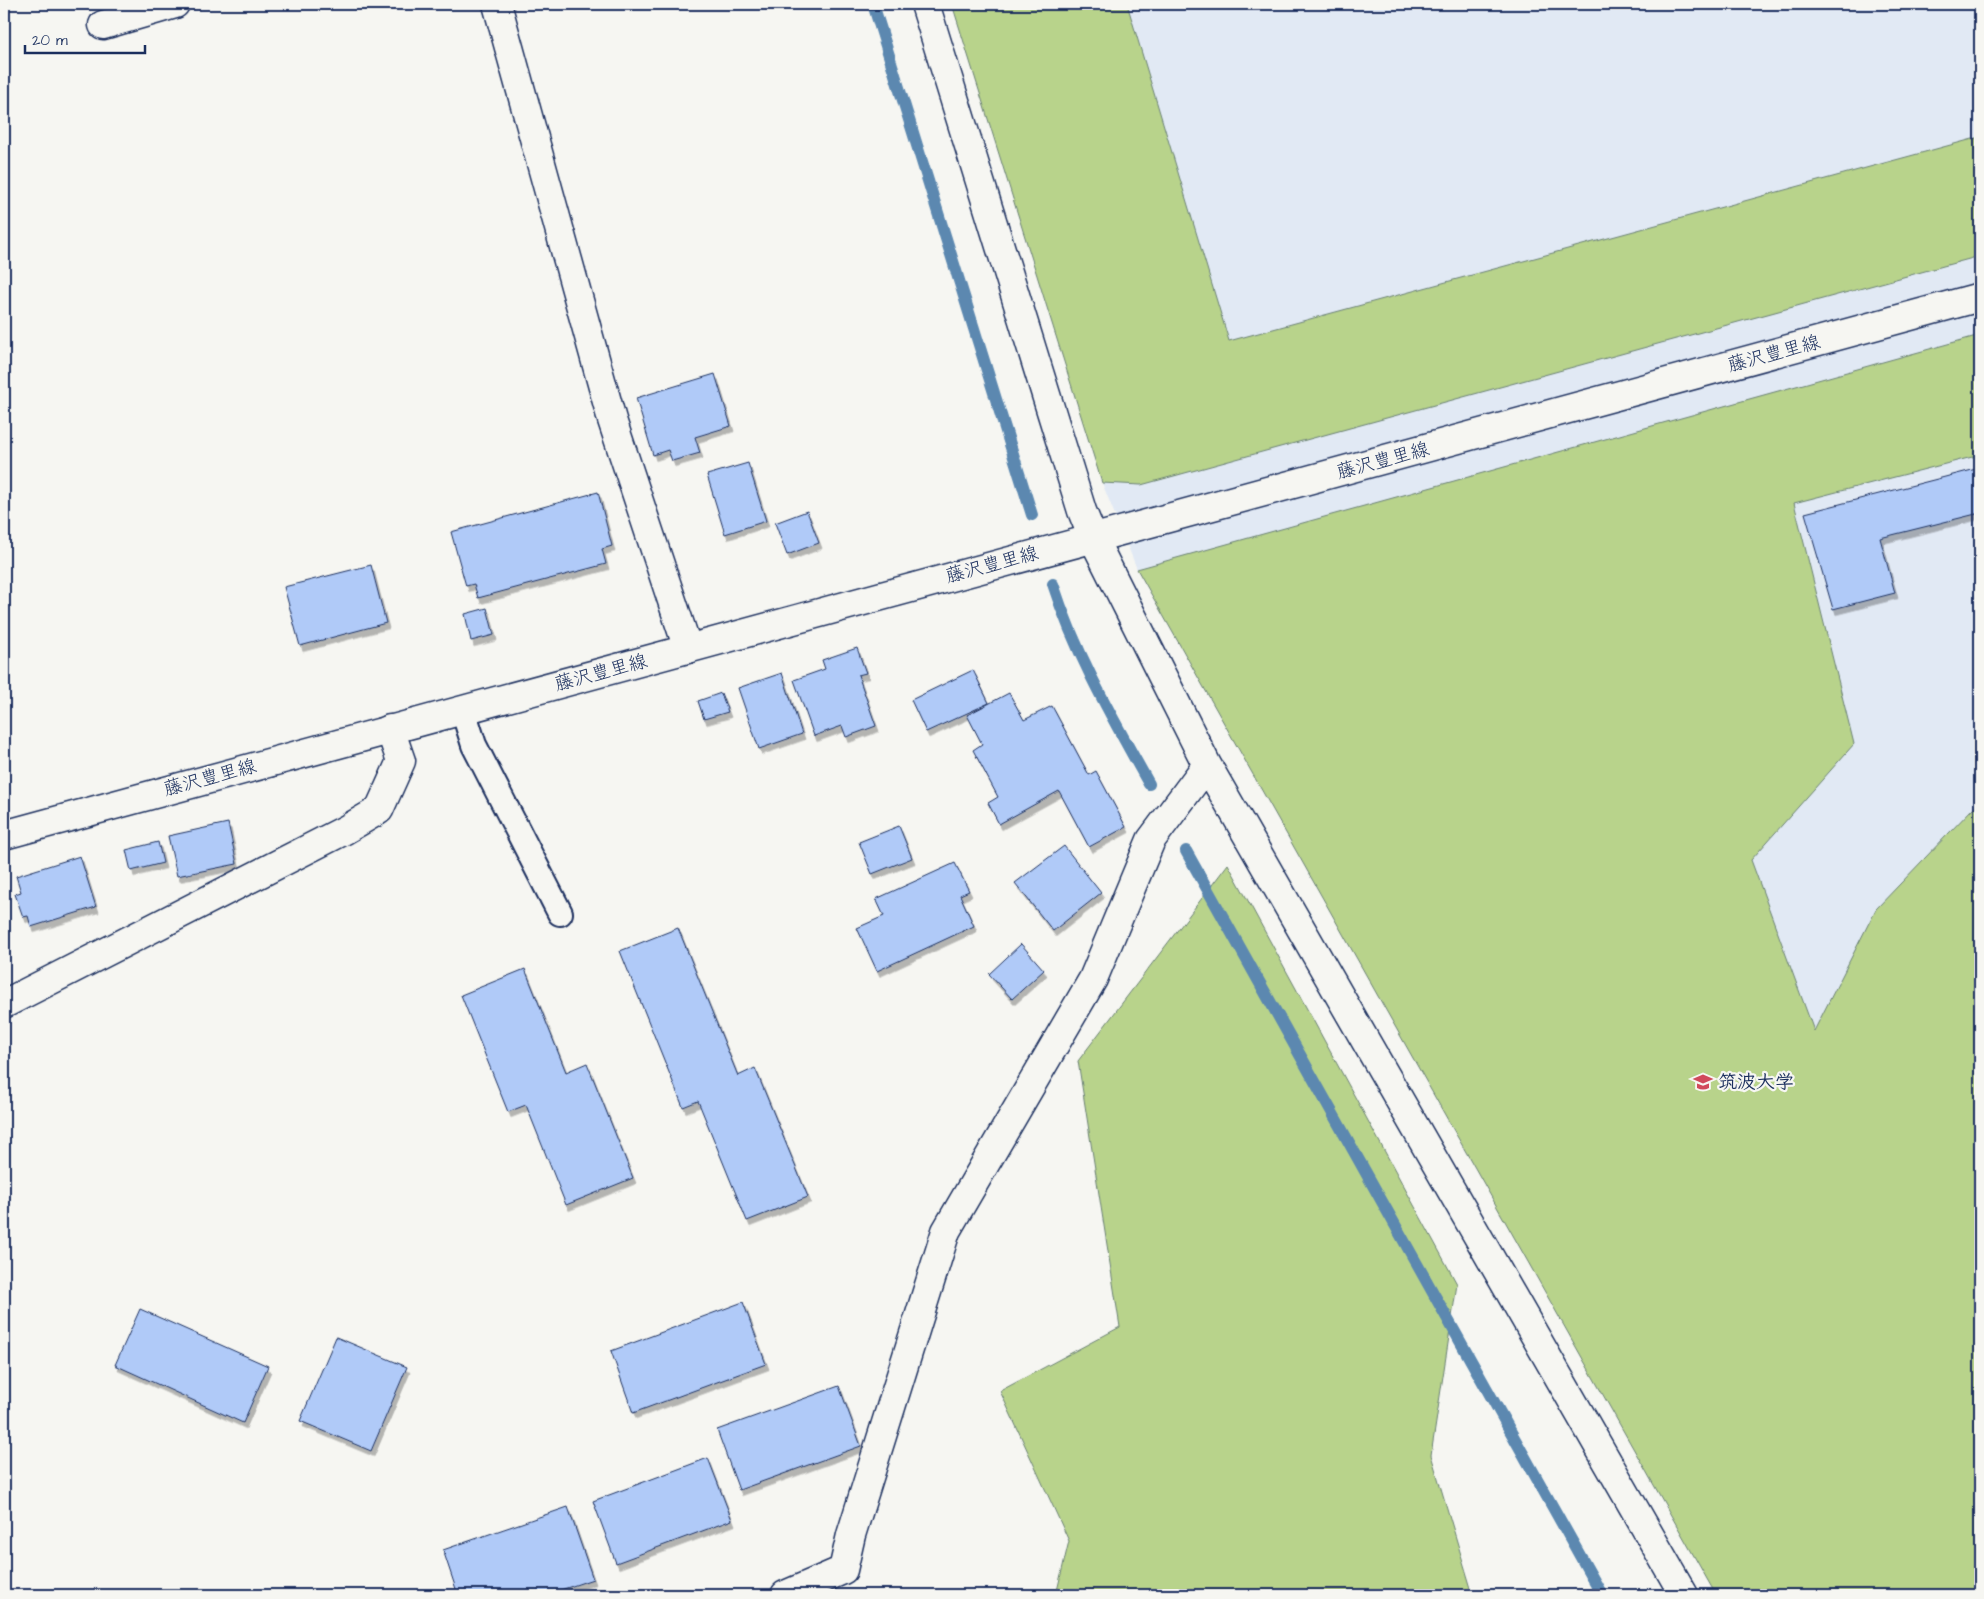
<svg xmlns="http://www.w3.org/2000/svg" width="1984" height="1599" viewBox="0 0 1984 1599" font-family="'Architects Daughter','Klee One',sans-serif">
<defs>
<filter id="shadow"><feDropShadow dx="3" dy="5.5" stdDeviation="0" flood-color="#0004"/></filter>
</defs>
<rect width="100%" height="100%" fill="#f6f6f2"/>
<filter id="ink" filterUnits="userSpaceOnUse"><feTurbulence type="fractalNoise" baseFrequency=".02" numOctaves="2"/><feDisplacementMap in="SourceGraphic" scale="10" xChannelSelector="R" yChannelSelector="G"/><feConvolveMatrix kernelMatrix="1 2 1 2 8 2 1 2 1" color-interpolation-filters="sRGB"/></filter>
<g filter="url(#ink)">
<path fill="#e1e9f4" d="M952 4H1980V1595H1716L1137 569 1102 483Z"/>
<path fill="#b8d38b" stroke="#6a8174" d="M952 4H1127L1229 341 1980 137V256L1141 485 1102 483Z
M1980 335V455L1794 503 1854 744 1751 860 1814 1031 1876 909 1973 808 1980 804V1595H1716L1137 569Z
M1228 864 1457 1284 1431 1455 1473 1595H1056L1069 1541 1000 1391 1120 1327 1078 1061Z"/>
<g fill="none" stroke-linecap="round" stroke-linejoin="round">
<path stroke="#5b88b0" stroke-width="12" d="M873 4 1032 515
M1053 584C1076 655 1113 719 1149 784
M1186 851 1602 1595"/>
</g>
<path fill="#b0caf8" stroke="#1b2f5e" filter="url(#shadow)" d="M715 374 731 426 695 437 700 453 672 461 668 450 653 455 636 398Z
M748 463 766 521 725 534 707 475Z
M1980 468V513L1880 538 1895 593 1833 609 1805 513Z
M598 492 612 546 602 549 606 564 478 598 474 584 466 586 451 532Z
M807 511 819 543 787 555 775 523Z
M371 565 386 623 300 646 284 587Z
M487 608 494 635 471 641 465 614Z
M857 648 866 673 858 675 876 726 846 737 842 726 814 736 794 680 825 669 822 660Z
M973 670 989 703 926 732 911 700Z
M782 673 802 734 759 749 738 688Z
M721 693 728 712 704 719 698 701Z
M1009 693 1024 720 1052 706 1089 775 1096 771 1126 827 1089 847 1059 791 999 824 988 803 998 797 973 750 982 744 967 715Z
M228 823 237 864 177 876 168 836Z
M899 826 912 858 872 874 859 842Z
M158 842 163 863 131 871 126 850Z
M1064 846 1101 893 1053 931 1015 883Z
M80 856 96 907 31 927 28 916 23 917 15 894 21 892 16 876Z
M955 863 969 891 960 895 974 926 877 971 857 928 884 916 876 899Z
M678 928 738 1076 755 1068 808 1197 747 1221 698 1101 683 1107 620 951Z
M1021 944 1044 970 1012 999 989 974Z
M525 969 566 1072 587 1063 633 1178 566 1205 526 1105 508 1112 461 995Z
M743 1302 766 1364 633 1413 611 1351Z
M140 1309 268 1366 243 1423 115 1365Z
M336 1337 407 1367 371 1451 300 1421Z
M839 1386 861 1446 739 1490 717 1430Z
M708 1458 732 1520 616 1563 593 1501Z
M568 1507 593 1579 546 1595H458L443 1550Z"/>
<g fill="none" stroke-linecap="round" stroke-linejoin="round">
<g stroke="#1b2f5e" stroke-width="28">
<path id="service" d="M463 710 474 745 560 913"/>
</g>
<g stroke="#1b2f5e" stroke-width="31">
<path id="minor" d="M497 4 612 420 688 649
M925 4 1082 511 1093 538 1207 765 1684 1595
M103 25 175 4
M4 1004 345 830 379 810 401 761 390 729
M785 1595 843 1570 851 1535 946 1231 1093 979 1151 840 1207 765"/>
</g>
<g stroke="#1b2f5e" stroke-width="31">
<path id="secondary" d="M4 835 1980 297"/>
</g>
<use href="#service" stroke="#f6f6f2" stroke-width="24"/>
<use href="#minor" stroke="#f6f6f2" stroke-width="28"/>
<use href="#secondary" stroke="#f6f6f2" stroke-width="28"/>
</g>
</g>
<defs>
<g id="university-bare" transform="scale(1.5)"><path d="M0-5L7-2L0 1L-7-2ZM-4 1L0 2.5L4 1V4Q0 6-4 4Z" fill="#d1495b" stroke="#f6f6f2" stroke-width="2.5" paint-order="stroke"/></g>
</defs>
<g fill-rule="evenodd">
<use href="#university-bare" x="1703" y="1082"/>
</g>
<g text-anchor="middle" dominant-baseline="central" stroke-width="4.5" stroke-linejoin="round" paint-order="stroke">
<g font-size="19" fill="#1b2f5e" stroke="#f6f6f2">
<text transform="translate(1774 354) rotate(-15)">藤沢豊里線</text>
<text transform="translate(1383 461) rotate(-15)">藤沢豊里線</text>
<text transform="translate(992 565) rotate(-15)">藤沢豊里線</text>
<text transform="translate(601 673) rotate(-15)">藤沢豊里線</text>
<text transform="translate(210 778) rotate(-15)">藤沢豊里線</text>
</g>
<g font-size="19" font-weight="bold" fill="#1b2f5e" stroke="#f6f6f2" text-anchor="start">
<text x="1718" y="1082">筑波大学</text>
</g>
</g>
<rect width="1984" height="1599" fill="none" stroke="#f6f6f2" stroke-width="20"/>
<rect x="10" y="10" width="1964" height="1579" fill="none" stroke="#1b2f5e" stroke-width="2" filter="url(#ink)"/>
<path d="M25 45v8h120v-8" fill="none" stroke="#1b2f5e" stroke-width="2.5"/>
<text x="32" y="45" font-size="15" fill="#1b2f5e" stroke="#f6f6f2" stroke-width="4" paint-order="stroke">20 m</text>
</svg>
